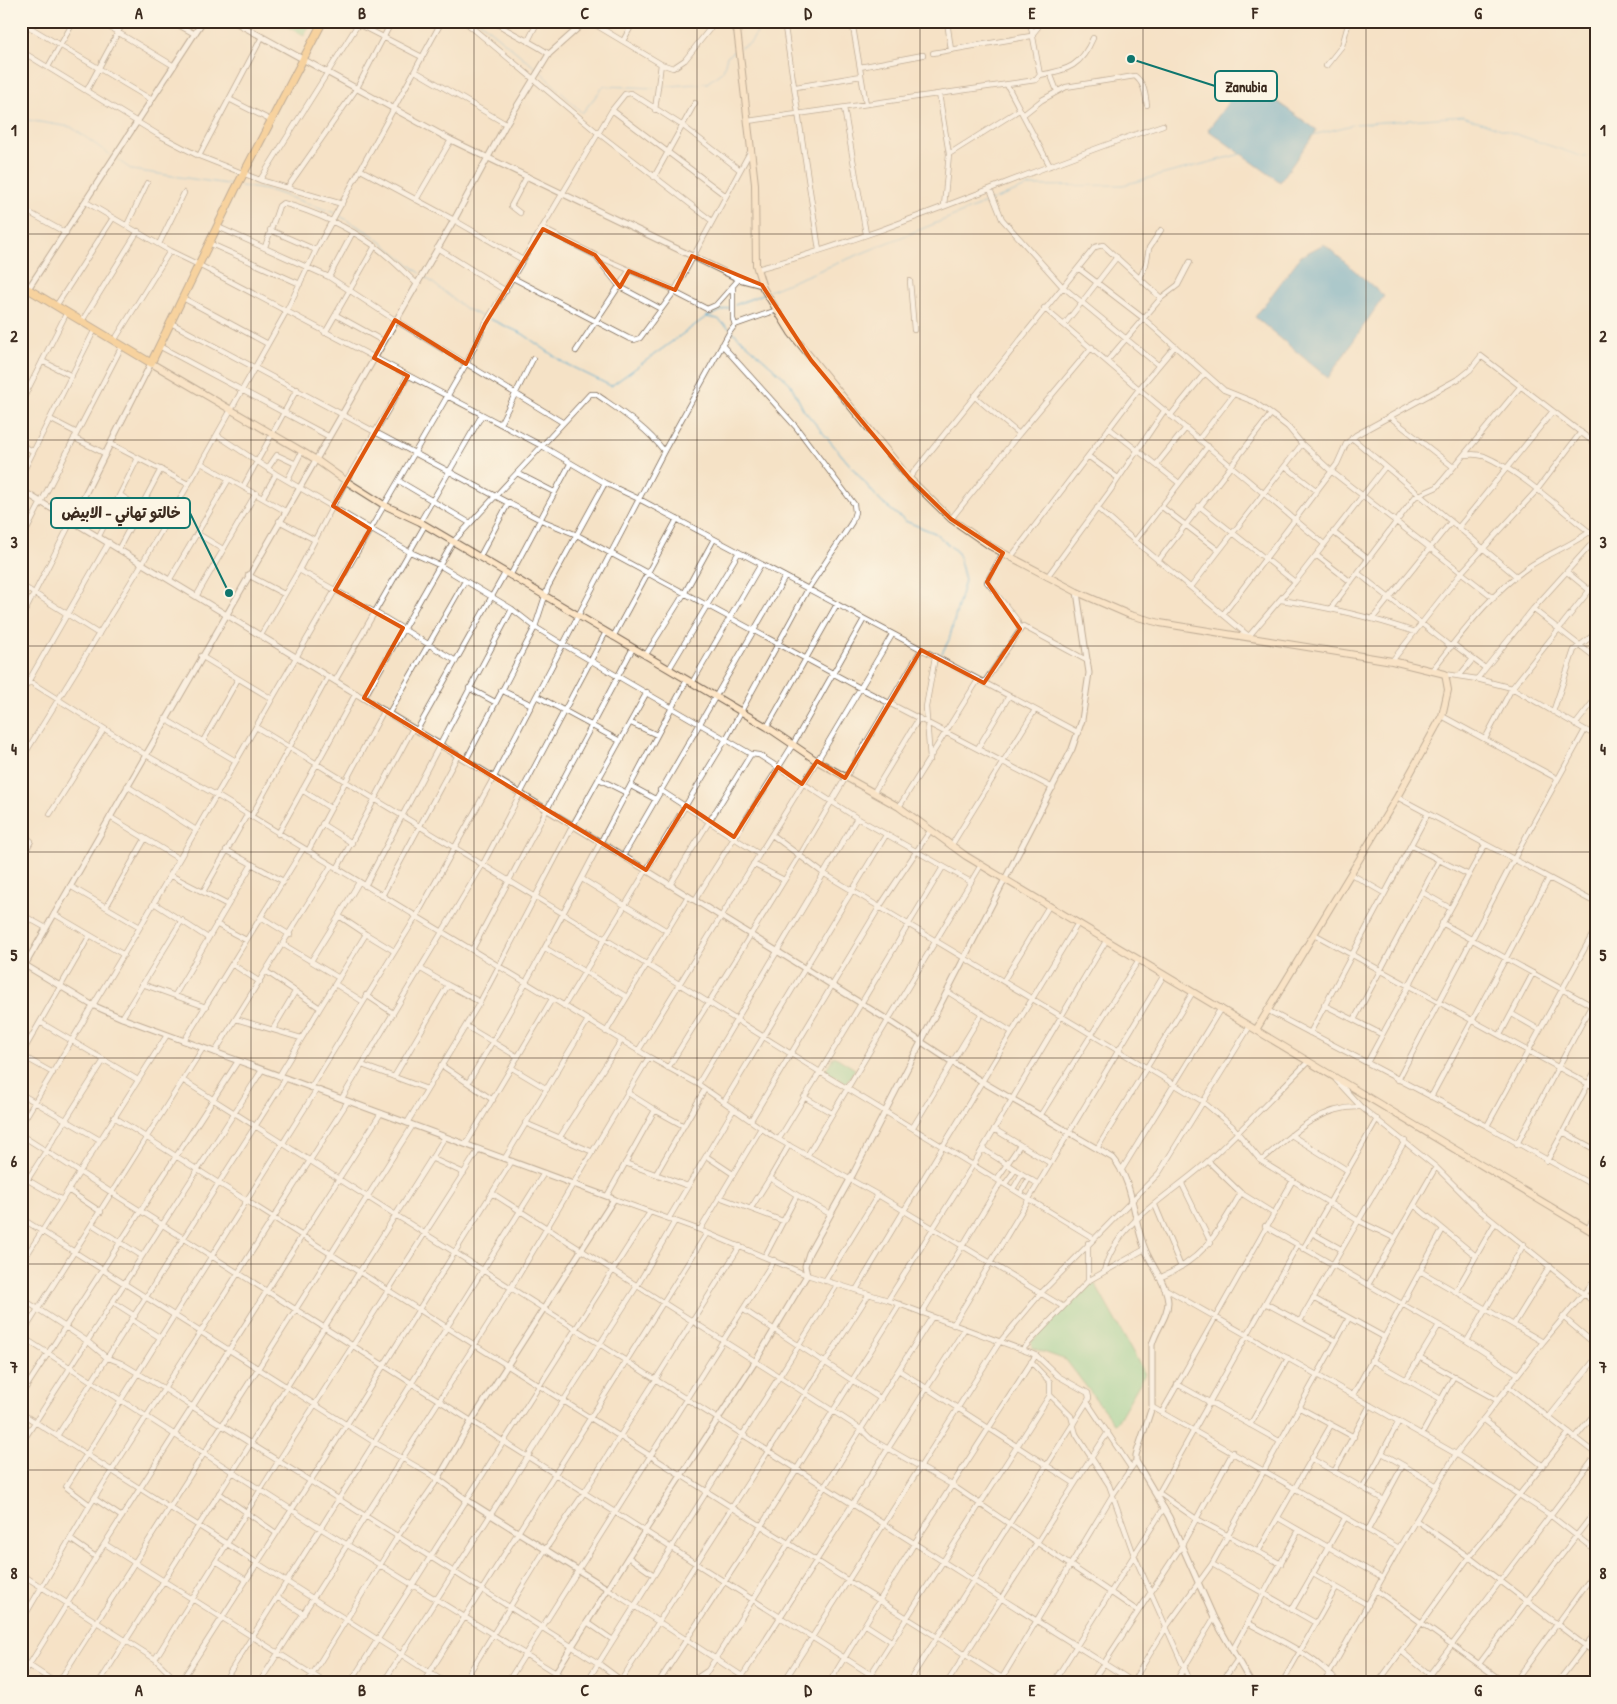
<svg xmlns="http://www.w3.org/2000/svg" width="1617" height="1704" viewBox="0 0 1617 1704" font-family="'Patrick Hand','Playpen Sans Arabic',sans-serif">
<rect width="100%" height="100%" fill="#fcf5e5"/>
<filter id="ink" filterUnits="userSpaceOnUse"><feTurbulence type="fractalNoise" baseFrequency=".02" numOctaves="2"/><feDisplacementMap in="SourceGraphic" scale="10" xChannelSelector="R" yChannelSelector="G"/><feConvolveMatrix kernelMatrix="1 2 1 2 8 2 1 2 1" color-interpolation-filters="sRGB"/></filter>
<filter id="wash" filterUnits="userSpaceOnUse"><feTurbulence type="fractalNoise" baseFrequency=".0096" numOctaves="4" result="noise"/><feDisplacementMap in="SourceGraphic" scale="20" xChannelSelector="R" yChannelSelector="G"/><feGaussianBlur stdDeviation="1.12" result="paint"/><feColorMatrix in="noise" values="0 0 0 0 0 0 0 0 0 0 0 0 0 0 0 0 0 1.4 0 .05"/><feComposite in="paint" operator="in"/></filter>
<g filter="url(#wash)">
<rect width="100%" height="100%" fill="#f5e2c6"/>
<path fill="#85d596" stroke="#60805a" d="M277 21H312L304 36Z
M834 1056 855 1069 846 1083 825 1071Z
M1090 1284H1095L1145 1374 1117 1422 1114 1423 1066 1360 1032 1348 1031 1342Z"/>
<path fill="#53a8cf" stroke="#476976" d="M1245 79 1317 130 1280 182 1208 130Z
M1324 244 1384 296 1328 378 1255 317 1301 256Z"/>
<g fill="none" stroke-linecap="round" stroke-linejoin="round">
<path stroke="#53a8cf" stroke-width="1" d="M479 21 538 70
M741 47 750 43 765 21
M541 72 582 113 604 86 655 88
M659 87 707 83 723 71 727 56 737 49
M21 119 71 127 112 156
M1313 135 1356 124 1463 116 1583 157 1596 156
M115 158 132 170 234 185
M241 186 272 191 335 213
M996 199 1029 186 1123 185 1241 154
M338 215 371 234 420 273
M424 276 466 309 486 318
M769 291 993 200
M735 305 763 294
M707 317 718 319 729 328
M490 319 523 334 564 363 611 386 706 317 731 307
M732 331 790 383 803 409 881 502 905 521 935 533 958 553 965 580 949 640 942 653"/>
</g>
</g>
<g filter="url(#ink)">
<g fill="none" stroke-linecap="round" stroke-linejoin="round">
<g stroke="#7c6a59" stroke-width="6">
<path id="minor" d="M99 21 174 66
M171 21 195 34
M352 21 422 57
M464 21 598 133 712 221
M493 21C511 34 531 41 549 54
M589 21 661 64 673 68 685 60 716 21
M784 21 819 250
M852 21 866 104
M947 21 951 50
M21 22 152 100
M529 39 538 21
M623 41 634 21
M21 51 157 134 199 156 260 180 342 204
M933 53 1031 36 1043 21
M1326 66 1342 46 1349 21
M48 67 74 21
M860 67 923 55
M415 71 506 124
M1050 73 1057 91
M1040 75C1069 70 1081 66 1093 38
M1007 85 1050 166
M796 87 861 76
M87 90 124 21
M939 94 949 154 944 206
M229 99 272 121
M844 108 866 234
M612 110 726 196
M655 110 661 64
M1023 115 1042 100 1066 87 1135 76C1145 84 1145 94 1147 105
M748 121 1036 80 1040 75 1030 21
M949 154 1019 110
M199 156 262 37
M361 170 454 220 523 260
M654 177 695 103
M260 180 360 21
M287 188 357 88 392 21
M990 189 1002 219 1062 286 1158 365
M416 200 451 140
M86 202 170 251 199 265 542 446 605 483 639 499 1079 733
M21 208 66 233
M520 213 511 206 527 176
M127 225 147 183
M218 227 329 277 395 320 562 422
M543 229 595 255 675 290
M270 230 316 250
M159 244 184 193
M211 244 300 284
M265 247 279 206 283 203C314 212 346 226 373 245 389 256 402 270 416 283
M437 248 506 291
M596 257 620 287 661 309
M1078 268 1143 318 1224 390 1254 402 1271 414 1288 427 1302 444
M757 269C896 232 1027 170 1163 125
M329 277 353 232
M513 278 628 338 634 340 640 338 674 292 750 152
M1140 278 1146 264 1149 248 1161 230
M910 281 914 330
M733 287V319L735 325
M674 292 707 309 716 305 739 279
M183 298 268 344
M56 306 113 218
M336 315 383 341
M82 321 138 231
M171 323 495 496 541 520 577 535 860 688 1053 788
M1064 325 1117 257
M325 333 375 246
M114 341 170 251
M159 346 328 436
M1175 346 1139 389 1324 544
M576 351 629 271
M42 361 72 376
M1107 361 1161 298 1178 285 1190 262
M21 403 67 312
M1596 409V431
M1170 416 1205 373
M1390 417 1452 466
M50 419 77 433
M500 424 533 359
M1109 428 1179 483
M1019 434 1092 347
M217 435 276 474 408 551 439 565 512 609 535 627 564 645 751 754 759 755 857 818 971 882
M74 438 106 454
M1352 438 1516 576
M1199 439 1233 395
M111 444 188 484
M21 445 33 451
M1208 446 1135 541 1251 638
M1465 455C1471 454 1477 454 1484 456 1524 473 1561 511 1596 537
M1088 456 1118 478
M201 463 285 511
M1156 465 1186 428
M1285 466 1317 491
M268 468 277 455 294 463
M517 473 554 492
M21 476 95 329
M909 478 1095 247 1103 245 1161 298
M288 479 302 451
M399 481 470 523
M243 487 297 389
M120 495 140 508
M263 497 276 474
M1199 506 1295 582
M1162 507 1218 550
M1097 508 1135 541
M951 519 1019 434 974 396
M279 521 315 540
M420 522 482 415
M1458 528 1553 411
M1333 532 1368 559
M198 534 223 549
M99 536 138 458
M21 541 122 346
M119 548 161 469
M1003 553 987 582 1017 620 1020 629
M1316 555 1351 582
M1011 557 1139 389 1044 308
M479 558 509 502
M1158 561 1271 414
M299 570 385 618 456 661
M1567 572 1589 590
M1358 573 1451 647
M248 575 284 594
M510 576 570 464
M1047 577 1110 491 1164 411
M170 579 229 479
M21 585 99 634
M1191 587 1302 444 1331 471 1494 598
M197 595 256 493
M1281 600C1327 607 1371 617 1415 632
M1331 608 1415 497 1437 487 1521 386
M1533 609 1596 658
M1224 613 1337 464 1346 444 1356 435 1460 378 1470 370 1481 356 1596 444
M1373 618 1451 522
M21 619 72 520
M261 635 299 570 346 481 408 376
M1249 636 1295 582 1385 467
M613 637 677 519
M1453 644 1485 668
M201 656 272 699
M645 656 684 594 714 539
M1392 661 1461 573 1537 490 1581 432
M669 669 739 552
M1433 669C1461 634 1490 594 1527 568 1548 553 1576 544 1596 527
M1445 674 1477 679 1512 688 1596 736
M1460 675 1473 659
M21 676 146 755 216 795 649 1057 698 1084 774 1137 878 1195 1062 1306
M1477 679 1533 609 1596 539
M335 681 425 525
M692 683 761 564
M984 683 1023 626 1088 661
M469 688 495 702
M501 690 532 705
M21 694 109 542
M537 696 620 741
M364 698 453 542 590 394H596C620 411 646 427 664 451
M1553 712 1574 650 1596 633
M389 713 465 581
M1442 716 1558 779
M165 719 236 761
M631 723 657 735
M1575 725 1596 698
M256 727 679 984 820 1072 943 867
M767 727 837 604
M417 730 505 573
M1485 739 1512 688 1596 582
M203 741 238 679
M978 748 1009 696
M930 759 926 707 935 657
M21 760 143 562 201 463 286 312 316 250 442 21
M466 760 535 627 548 587 605 483
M599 779 627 793
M127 786 196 830
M631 786 655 799
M302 790 330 808
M660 790 759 854
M874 792 919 718
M1397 797 1596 903
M899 807 978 680
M50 814 104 729
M110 817 179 859
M251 817 328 677
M322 824 352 843
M21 833 31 841 21 860
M278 834 356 693
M772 835 823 873 1202 1101 1232 1126 1261 1161 1357 1220 1394 1238
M951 846 1035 710
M226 850 283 881
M308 851 384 710
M623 856 785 577
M1439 860 1469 875
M753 864 784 880
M337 869 413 728
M1351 874 1384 893
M170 875 203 892 247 815
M582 879 667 931
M670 885 751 754
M70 886 140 927
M365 886 512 609
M203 892 228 905
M1422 892 1450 908
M382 896 458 755
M695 900 792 746 864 619
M154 903 208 938
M106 907 145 839
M21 914 46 928
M54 914 124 955
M261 917 290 935
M1442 923 1596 1008
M216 924 246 940
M366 934 394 951
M1314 934 1596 1088
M284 945 339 978
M545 948 627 997
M472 950 633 648
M21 961 25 965 21 971
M311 961 339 916
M232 964 260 982
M421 969 448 985
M267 972 320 1008 279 1076
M1004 980 1049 906
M142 984 206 1007
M335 984 362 1001
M948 992 1012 1032
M175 995 252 864
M366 995 393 1013
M1324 1005 1354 1020 1439 860 1411 845
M564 1006 726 739 808 589 852 522 855 512 854 504 796 427 722 345
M320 1008 366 934 339 916 359 882
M1267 1010 1487 1126 1596 1187
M1512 1014 1540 1030
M122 1018 182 920
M236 1019 301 1038
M1354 1020 1381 1034
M40 1022 138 1080
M466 1026 518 1057
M273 1029 295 992
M606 1032 688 896
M1310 1033 1427 815
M1500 1035 1533 973
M184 1041 303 849
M638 1051 817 761 892 635
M215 1052 331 866
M21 1055 90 935
M21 1055 53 1073
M1367 1063 1485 845
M362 1065 427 1089
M441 1065 493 1100
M512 1068 547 1089
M668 1068 800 855 921 650
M394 1077 448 985 480 1002
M1336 1080 1361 1107 1436 1167 1478 1209 1596 1304
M1398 1080 1523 842 1585 730
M184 1081 1135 1683
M468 1083C547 952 613 814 687 680
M698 1084 857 818
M311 1087 416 917 494 777 664 451 729 333 735 325 777 310
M21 1094 100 1140
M804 1097 832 1113
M1431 1097 1549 878
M342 1098 483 864 606 632
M724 1102 886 835
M655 1110 684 1126
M1040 1116 1138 961
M114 1117 1010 1683
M751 1120 880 906 930 831
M407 1123 480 1002 573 825 647 692
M525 1123 593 1152
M21 1125 140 927 466 364 485 324 612 110 625 94 631 93 683 126 740 170
M1487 1126 1596 928
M913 1127 982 1013
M994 1129 1050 1163
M1563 1132 1596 1069
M21 1135 884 1683
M1291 1135 1347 1170
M560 1137 621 1041
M779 1139 820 1072 1093 1238
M466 1144 552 999
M1517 1144 1596 997
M789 1145 770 1178 797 1195
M1098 1147 1193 992
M983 1149 1038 1184
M706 1156 733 1174
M807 1156 981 865
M431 1158 464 1173
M505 1158 588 1020
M1208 1161 1241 1193 1273 1213
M1261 1161C1292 1134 1319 1106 1361 1107
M1547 1161 1563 1132 1596 1150
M625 1163 688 1186
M1121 1171 1221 1008
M656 1174 705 1089
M21 1176 62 1200
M997 1179 1020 1145
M1005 1184 1015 1170
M1182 1184 1211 1243
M1013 1189 1022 1174
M21 1190 104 1060
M68 1190 101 1212
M492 1193 833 1411 862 1430 871 1439 952 1485 1138 1611
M1021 1193 1029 1178
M607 1196 655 1110 628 1093
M719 1197 783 1221
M614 1199 700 1230 807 1275 888 1300 1036 1355 914 1544 829 1683
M1155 1205 1181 1267
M1414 1205 1476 1256
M751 1208 770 1178
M21 1218 374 1442 438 1479 398 1536 307 1683
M669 1218 734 1109
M93 1225 142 1256
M1265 1226 1467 1341 1518 1374
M1588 1229 1596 1213
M700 1230 761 1128
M1312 1233 1341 1249
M1303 1249 1377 1119
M765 1256 797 1195 830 1214
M21 1264 167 1035
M1104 1271C1116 1221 1173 1194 1208 1161 1243 1129 1275 1094 1309 1061
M1420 1271 1543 1342
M1159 1278C1205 1259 1217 1233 1241 1193
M825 1281 878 1195
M1088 1281V1243
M1368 1285 1436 1167
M1164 1288 1456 1454 1550 1515 1596 1551
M856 1290 1078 923
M1456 1291 1495 1223
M21 1298 87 1341 106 1357 121 1363 166 1390 598 1663 625 1683
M1313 1298 1384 1337
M888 1300 973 1165 1106 941
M113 1302 135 1316
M1265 1303 1336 1341
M744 1310 881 1399
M922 1313 1001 1182
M1563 1317 1596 1345
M132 1320 159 1337
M1300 1321 1405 1141
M1514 1324 1550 1266
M953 1325 1164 975
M21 1336 320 1528 572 1683
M21 1336 203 1048
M1467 1341 1524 1244
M1023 1349 1088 1281 1145 1249
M1036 1355 1058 1376 1088 1393 1089 1398 1087 1402 1131 1468
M1419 1357 1497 1400
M1371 1360 1441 1399
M900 1371 1074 1483
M1406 1380 1439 1325
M1177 1384 1281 1442
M1508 1386 1596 1454
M21 1395 238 1061
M1050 1395 1071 1416 1076 1434 1109 1485 1134 1555 1191 1683
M1353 1395 1443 1229
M1152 1407 1399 1548
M1300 1408 1354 1437
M1162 1412 1293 1180
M21 1413 446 1683
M1549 1417 1596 1358
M1483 1419 1543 1466
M1250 1425 1288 1358
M1422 1434 1454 1376
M57 1436 286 1078
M1575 1438 1596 1412
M21 1444 262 1070
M1312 1459 1384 1500
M1403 1465 1437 1486
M1334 1472 1370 1405
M1363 1488 1399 1421
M21 1491V1495
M219 1493 276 1533
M1159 1493 1195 1518 1281 1564
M1157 1496 1297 1246
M95 1499 122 1517
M90 1505 66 1487 317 1089
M1278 1518 1382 1578
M1417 1521 1469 1557 1596 1654
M1368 1530 1403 1465 1382 1453
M70 1539 96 1557
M105 1544 326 1683
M1258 1552 1331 1425
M628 1557 654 1575
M216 1561 246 1580
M1212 1564 1316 1623
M21 1574 155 1659 170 1674 174 1683
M1313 1574 1368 1605
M608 1589 753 1683
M1376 1590 1505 1683
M277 1597 304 1614
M1292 1610 1345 1518
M21 1622 90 1505 348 1101
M587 1622 613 1640
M1248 1623C1279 1640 1315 1655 1338 1683
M866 1625 891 1641
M1233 1649 1299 1530
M1401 1651 1440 1683
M155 1659 278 1462 479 1149
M21 1660 56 1683
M1479 1664 1596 1510
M21 1678 96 1557 381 1113
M620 1682 869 1294
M58 1683 413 1125
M99 1683 445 1137
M180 1683 347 1424 512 1161
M223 1683 544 1173
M259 1683 511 1288 649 1057
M350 1683 650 1212
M383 1683 637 1286 675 1221
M423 1683 707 1233
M463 1683 545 1550 584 1493 740 1246
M507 1683 774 1260
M586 1683 837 1285
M658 1683 761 1526 900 1304
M689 1683 707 1671
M700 1683 932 1317
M738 1683 964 1330
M783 1683 999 1343 1041 1293 1159 1173 1250 1026
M865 1683 1050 1395V1382L1031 1362
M908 1683 1087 1402
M947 1683 1108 1432
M999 1683 1112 1496 1136 1461
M1053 1683 1164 1508
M1091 1683 1182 1545 1233 1452
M1132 1683 1167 1626 1212 1564 1349 1318
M1175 1683 1214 1618
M1221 1683 1238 1659
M1282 1683 1336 1588
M1324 1683 1399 1548 1456 1454 1543 1342 1596 1279
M1378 1683 1469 1557 1569 1433
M1423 1683 1596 1455
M1514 1683 1596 1571
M1557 1683 1596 1632"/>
</g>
<g stroke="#7c6a59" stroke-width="7">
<path id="tertiary" d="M233 21 451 140 692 256 739 279 762 285
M586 21 549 54 506 124 454 220 25 965 90 1004 122 1018 614 1199 471 1422 438 1479 467 1500 608 1589
M729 21 735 29
M21 285 28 289 203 21
M21 490 646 870 888 1020 981 1081 1113 1158C1134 1182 1133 1220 1145 1249 1151 1265 1167 1284 1168 1302 1168 1317 1155 1331 1152 1345V1407L1136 1455V1461L1169 1517 1214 1618 1251 1683
M72 520 151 363
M549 1683 628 1557 755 1362 807 1275 805 1266 809 1253 853 1174 1072 749 1082 720 1089 673 1077 592"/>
</g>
<g stroke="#7c6a59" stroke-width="8">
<path id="secondary" d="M736 21 755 184 756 265 763 288 791 333 909 478 951 519 990 546 1077 592 1130 615 1160 623 1392 661 1445 674 1448 690 1442 716 1397 797 1256 1030
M151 363 315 459 346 481 384 505 420 522 767 727 817 761 899 807 966 856 1596 1234"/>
</g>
<g stroke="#7c6a59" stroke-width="9">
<path id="primary" d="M21 300 28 289 151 363 235 190 323 21"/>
</g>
<use href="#minor" stroke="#fff" stroke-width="4.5"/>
<use href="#tertiary" stroke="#fff" stroke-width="5"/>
<use href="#secondary" stroke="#fde5c5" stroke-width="6"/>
<use href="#primary" stroke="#f9bf6d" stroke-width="7"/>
</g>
</g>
<path d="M0 0H1617V1704H0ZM543 229 595 255 620 287 629 271 675 290 692 256 762 285 811 360 909 478 951 519 1003 553 987 582 1020 629 984 683 921 650 845 778 817 761 802 784 778 767 734 837 686 805 646 870 364 698 403 628 335 590 370 529 333 506 408 376 374 358 395 320 466 364 485 324Z" fill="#f5e2c6" fill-opacity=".55" fill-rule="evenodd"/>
<path fill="none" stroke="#df570d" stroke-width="4" stroke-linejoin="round" d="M543 229 595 255 620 287 629 271 675 290 692 256 762 285 811 360 909 478 951 519 1003 553 987 582 1020 629 984 683 921 650 845 778 817 761 802 784 778 767 734 837 686 805 646 870 364 698 403 628 335 590 370 529 333 506 408 376 374 358 395 320 466 364 485 324Z"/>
<path fill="none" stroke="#3b2a1e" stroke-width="1" stroke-opacity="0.55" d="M251 21V1683M474 21V1683M697 21V1683M920 21V1683M1143 21V1683M1366 21V1683M21 234H1596M21 440H1596M21 646H1596M21 852H1596M21 1058H1596M21 1264H1596M21 1470H1596"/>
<path fill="none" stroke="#0f766e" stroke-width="2" d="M1131 59L1215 86M229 593L190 513"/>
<g fill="#0f766e" stroke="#fcf5e5" stroke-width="2">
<circle cx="1131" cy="59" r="5"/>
<circle cx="229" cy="593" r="5"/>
</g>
<g fill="#fcf5e5" stroke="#0f766e" stroke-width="2">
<rect x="1215" y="71" width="62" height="30" rx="5"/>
<rect x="51" y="498" width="139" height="30" rx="5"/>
</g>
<g font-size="15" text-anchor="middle" font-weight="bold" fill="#3b2a1e">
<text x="1246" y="92">Zanubia</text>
<text x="121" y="518">خالتو تهاني - الابيض</text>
</g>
<rect width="1617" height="1704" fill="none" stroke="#fcf5e5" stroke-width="55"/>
<rect x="28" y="28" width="1562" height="1648" fill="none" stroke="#3b2a1e" stroke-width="2"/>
<g font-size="16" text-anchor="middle" font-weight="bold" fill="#3b2a1e">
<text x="139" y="19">A</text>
<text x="362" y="19">B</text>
<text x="585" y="19">C</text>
<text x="808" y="19">D</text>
<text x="1032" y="19">E</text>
<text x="1255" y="19">F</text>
<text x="1478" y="19">G</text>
<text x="14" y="136">1</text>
<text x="1603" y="136">1</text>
<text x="14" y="342">2</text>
<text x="1603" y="342">2</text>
<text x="14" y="548">3</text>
<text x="1603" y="548">3</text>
<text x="14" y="755">4</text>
<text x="1603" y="755">4</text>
<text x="14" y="961">5</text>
<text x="1603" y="961">5</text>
<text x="14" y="1167">6</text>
<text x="1603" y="1167">6</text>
<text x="14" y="1373">7</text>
<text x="1603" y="1373">7</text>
<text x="14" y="1579">8</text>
<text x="1603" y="1579">8</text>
<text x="139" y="1696">A</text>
<text x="362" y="1696">B</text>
<text x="585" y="1696">C</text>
<text x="808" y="1696">D</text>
<text x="1032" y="1696">E</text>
<text x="1255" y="1696">F</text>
<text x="1478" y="1696">G</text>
</g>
</svg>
